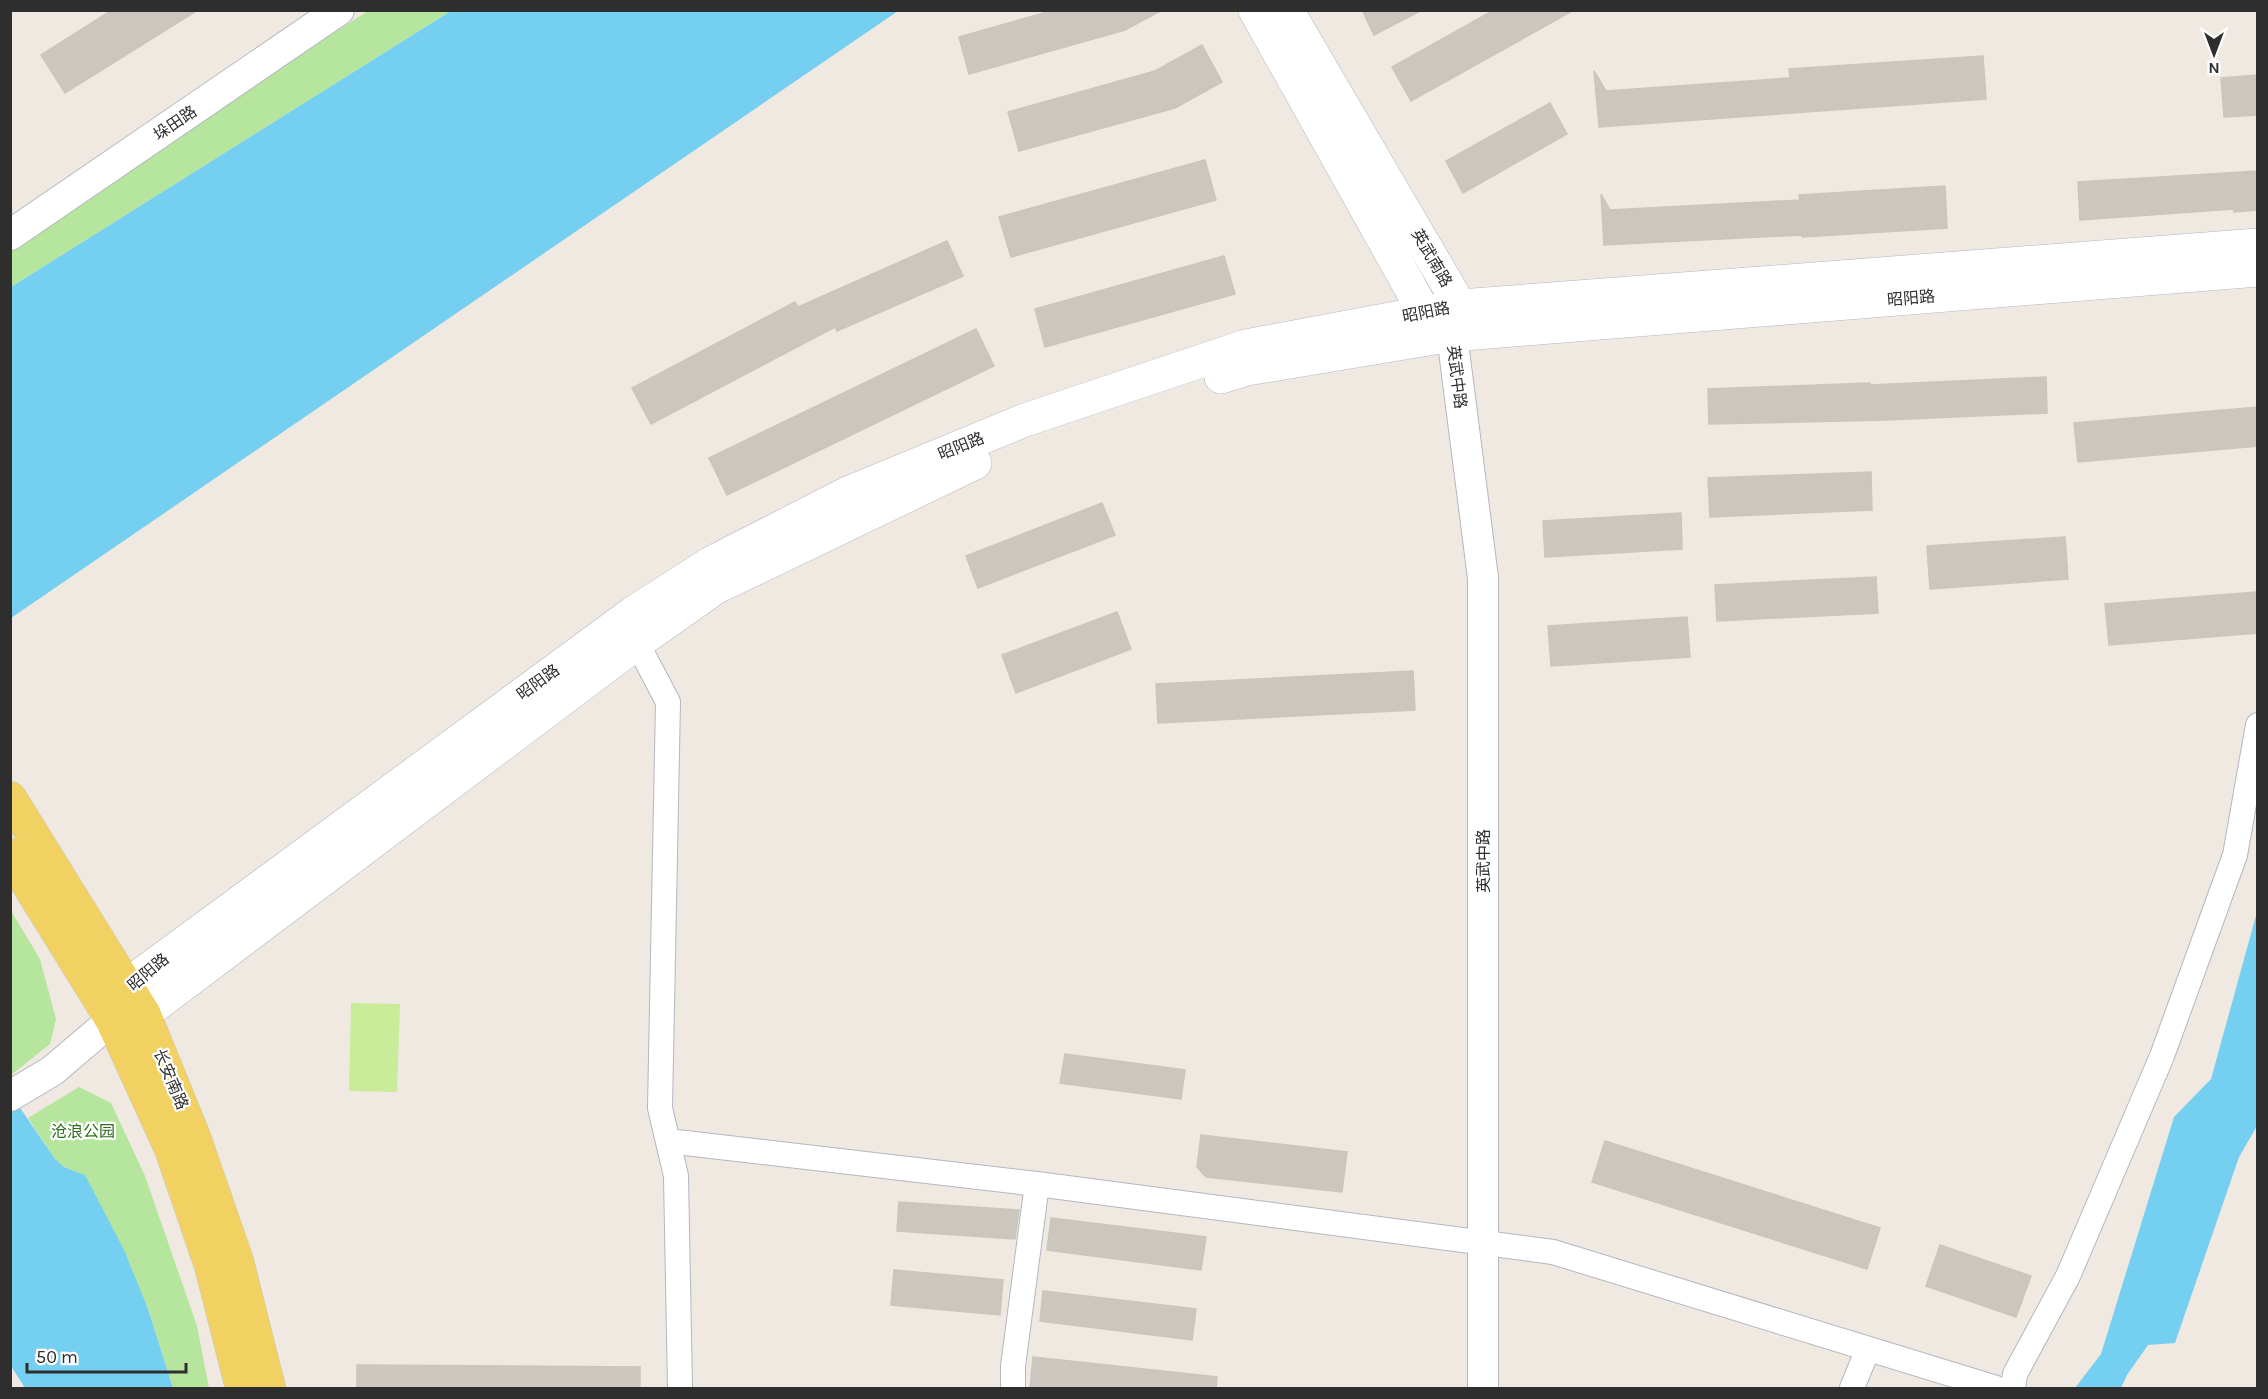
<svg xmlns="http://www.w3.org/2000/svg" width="2268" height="1399" viewBox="0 0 2268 1399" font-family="Karla,'Noto Sans SC',sans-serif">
<rect width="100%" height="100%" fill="#efe9e1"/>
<path fill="#b6e59e" d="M368 11H451L11 287V237Z
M10 909 40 959 56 1019 50 1044 11 1075Z
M79 1087 111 1103 145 1176 197 1326 209 1388H173L148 1309 85 1175 64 1167 55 1159 28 1118Z"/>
<path fill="#c9ec9a" d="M351 1003 400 1004 397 1092 349 1091Z"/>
<path fill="#75cff0" d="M451 11H898L11 618V287Z
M2257 912V1126L2239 1157 2175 1343 2148 1345 2127 1375 2121 1388H2075L2101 1354 2174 1117 2211 1079Z
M10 1093 55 1159 64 1167 85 1175 124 1250 148 1309 173 1388H25L11 1366Z"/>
<path fill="#cbc7bf" stroke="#cbc5ba" stroke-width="1.5" d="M112 10H198L65 93 41 55Z
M1054 10H1162L1125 30 969 74 959 37Z
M1362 10H1422L1374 35Z
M1494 10H1574L1411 101 1392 67Z
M1202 45 1222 82 1175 108 1019 151 1008 112 1155 71Z
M1983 56 1986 99 1599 127 1594 71 1606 91 1790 78 1789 69Z
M2258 75V115L2224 117 2221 78Z
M1550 103 1567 134 1463 193 1446 161Z
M1205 160 1216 200 1011 257 999 217Z
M2258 171V210L2234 212V209L2080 220 2078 182Z
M1945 186 1947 228 1802 237V235L1604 245 1601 194 1610 210 1800 200 1799 195Z
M947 241 963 276 837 331 835 327 651 424 632 388 795 302 798 307Z
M1224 256 1235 294 1045 347 1035 309Z
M976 329 994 366 727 495 709 458Z
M2046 377 2047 413 1886 420 1709 424 1708 389 1870 383V385Z
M2258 407V446L2078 462 2074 423Z
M1871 472 1872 510 1710 517 1708 478Z
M1102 503 1115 535 978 588 966 556Z
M1681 513 1682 549 1545 557 1543 521Z
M2065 537 2068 579 1930 589 1927 546Z
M1876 577 1878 613 1717 621 1715 585Z
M2256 592 2258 633 2109 645 2105 604Z
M1117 612 1131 649 1016 693 1002 655Z
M1687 617 1690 657 1551 666 1548 626Z
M1413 671 1415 710 1158 723 1156 684Z
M1065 1054 1185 1070 1181 1099 1060 1083Z
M1201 1135 1347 1152 1342 1192 1206 1177 1197 1167Z
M1605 1141 1880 1228 1867 1269 1592 1182Z
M899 1202 1019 1210 1015 1239 897 1231Z
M1051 1218 1206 1237 1201 1270 1047 1250Z
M1940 1245 2031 1276 2016 1317 1926 1286Z
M894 1270 1003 1280 1000 1315 891 1305Z
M1043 1291 1196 1309 1192 1340 1040 1321Z
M1033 1357 1217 1377 1216 1389H1030Z
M357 1365 640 1367V1389H357Z"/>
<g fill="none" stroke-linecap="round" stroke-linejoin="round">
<g stroke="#b4b7c1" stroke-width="26">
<path id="minor" d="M637 643 668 702 660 1108 676 1176 680 1388
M668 1141 1037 1184 1553 1252 1996 1388
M1013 1388V1366L1037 1184
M1852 1388 1868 1349
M2013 1388 2015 1374 2068 1276 2162 1056 2235 855 2258 725"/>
</g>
<g stroke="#b4b7c1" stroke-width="32">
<path id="tertiary" d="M10 235 339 10
M1452 335 1483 578V1388
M10 1096 52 1071 112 1020"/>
</g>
<g stroke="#b4b7c1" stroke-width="34">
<path id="secondary" d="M1255 10 1424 312 1452 335 1460 306 1287 10
M1221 377 1247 369 1452 335 2258 270
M116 1010 127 985 633 613 711 563 848 493 1025 420 1246 346 1460 306 2258 245
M117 1019 144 1014 637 643 715 588 975 463"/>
</g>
<g stroke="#c9c9c9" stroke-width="34">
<path id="primary" d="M10 798 144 1014 194 1137 237 1261 269 1388
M10 855 112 1020 171 1149 211 1266 242 1388"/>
</g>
<use href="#minor" stroke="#fff" stroke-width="24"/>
<use href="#tertiary" stroke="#fff" stroke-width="30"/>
<use href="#secondary" stroke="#fff" stroke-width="33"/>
<use href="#primary" stroke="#f2d163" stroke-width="33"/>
</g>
<g text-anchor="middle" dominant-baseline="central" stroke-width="4.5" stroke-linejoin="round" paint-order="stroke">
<g font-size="16" fill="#2e2e2e" stroke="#fff">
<text transform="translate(175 123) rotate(-34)">垛田路</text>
<text transform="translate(1432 258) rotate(60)">英武南路</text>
<text transform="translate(1911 298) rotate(-5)">昭阳路</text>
<text transform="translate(1426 312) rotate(-11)">昭阳路</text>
<text transform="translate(1457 377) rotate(83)">英武中路</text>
<text transform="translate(961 446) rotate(-22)">昭阳路</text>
<text transform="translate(538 682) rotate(-36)">昭阳路</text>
<text transform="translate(1483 861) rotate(-90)">英武中路</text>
<text transform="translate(148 972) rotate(-40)">昭阳路</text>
<text transform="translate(171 1079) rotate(67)">长安南路</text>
</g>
<g font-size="16" fill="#2c6e1b" stroke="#fff">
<text x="83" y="1131">沧浪公园</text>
</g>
</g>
<rect width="2268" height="1399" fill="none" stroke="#2e2e2e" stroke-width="24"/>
<g transform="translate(2214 54) rotate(180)" stroke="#ffffff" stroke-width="4.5" paint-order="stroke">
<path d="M0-4.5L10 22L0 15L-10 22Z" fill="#2e2e2e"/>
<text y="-9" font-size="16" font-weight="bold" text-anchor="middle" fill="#2e2e2e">N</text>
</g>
<path d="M27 1363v9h159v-9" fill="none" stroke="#2e2e2e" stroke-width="3"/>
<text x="36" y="1363" font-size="18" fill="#2e2e2e" stroke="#ffffff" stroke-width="4.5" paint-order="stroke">50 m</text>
</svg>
